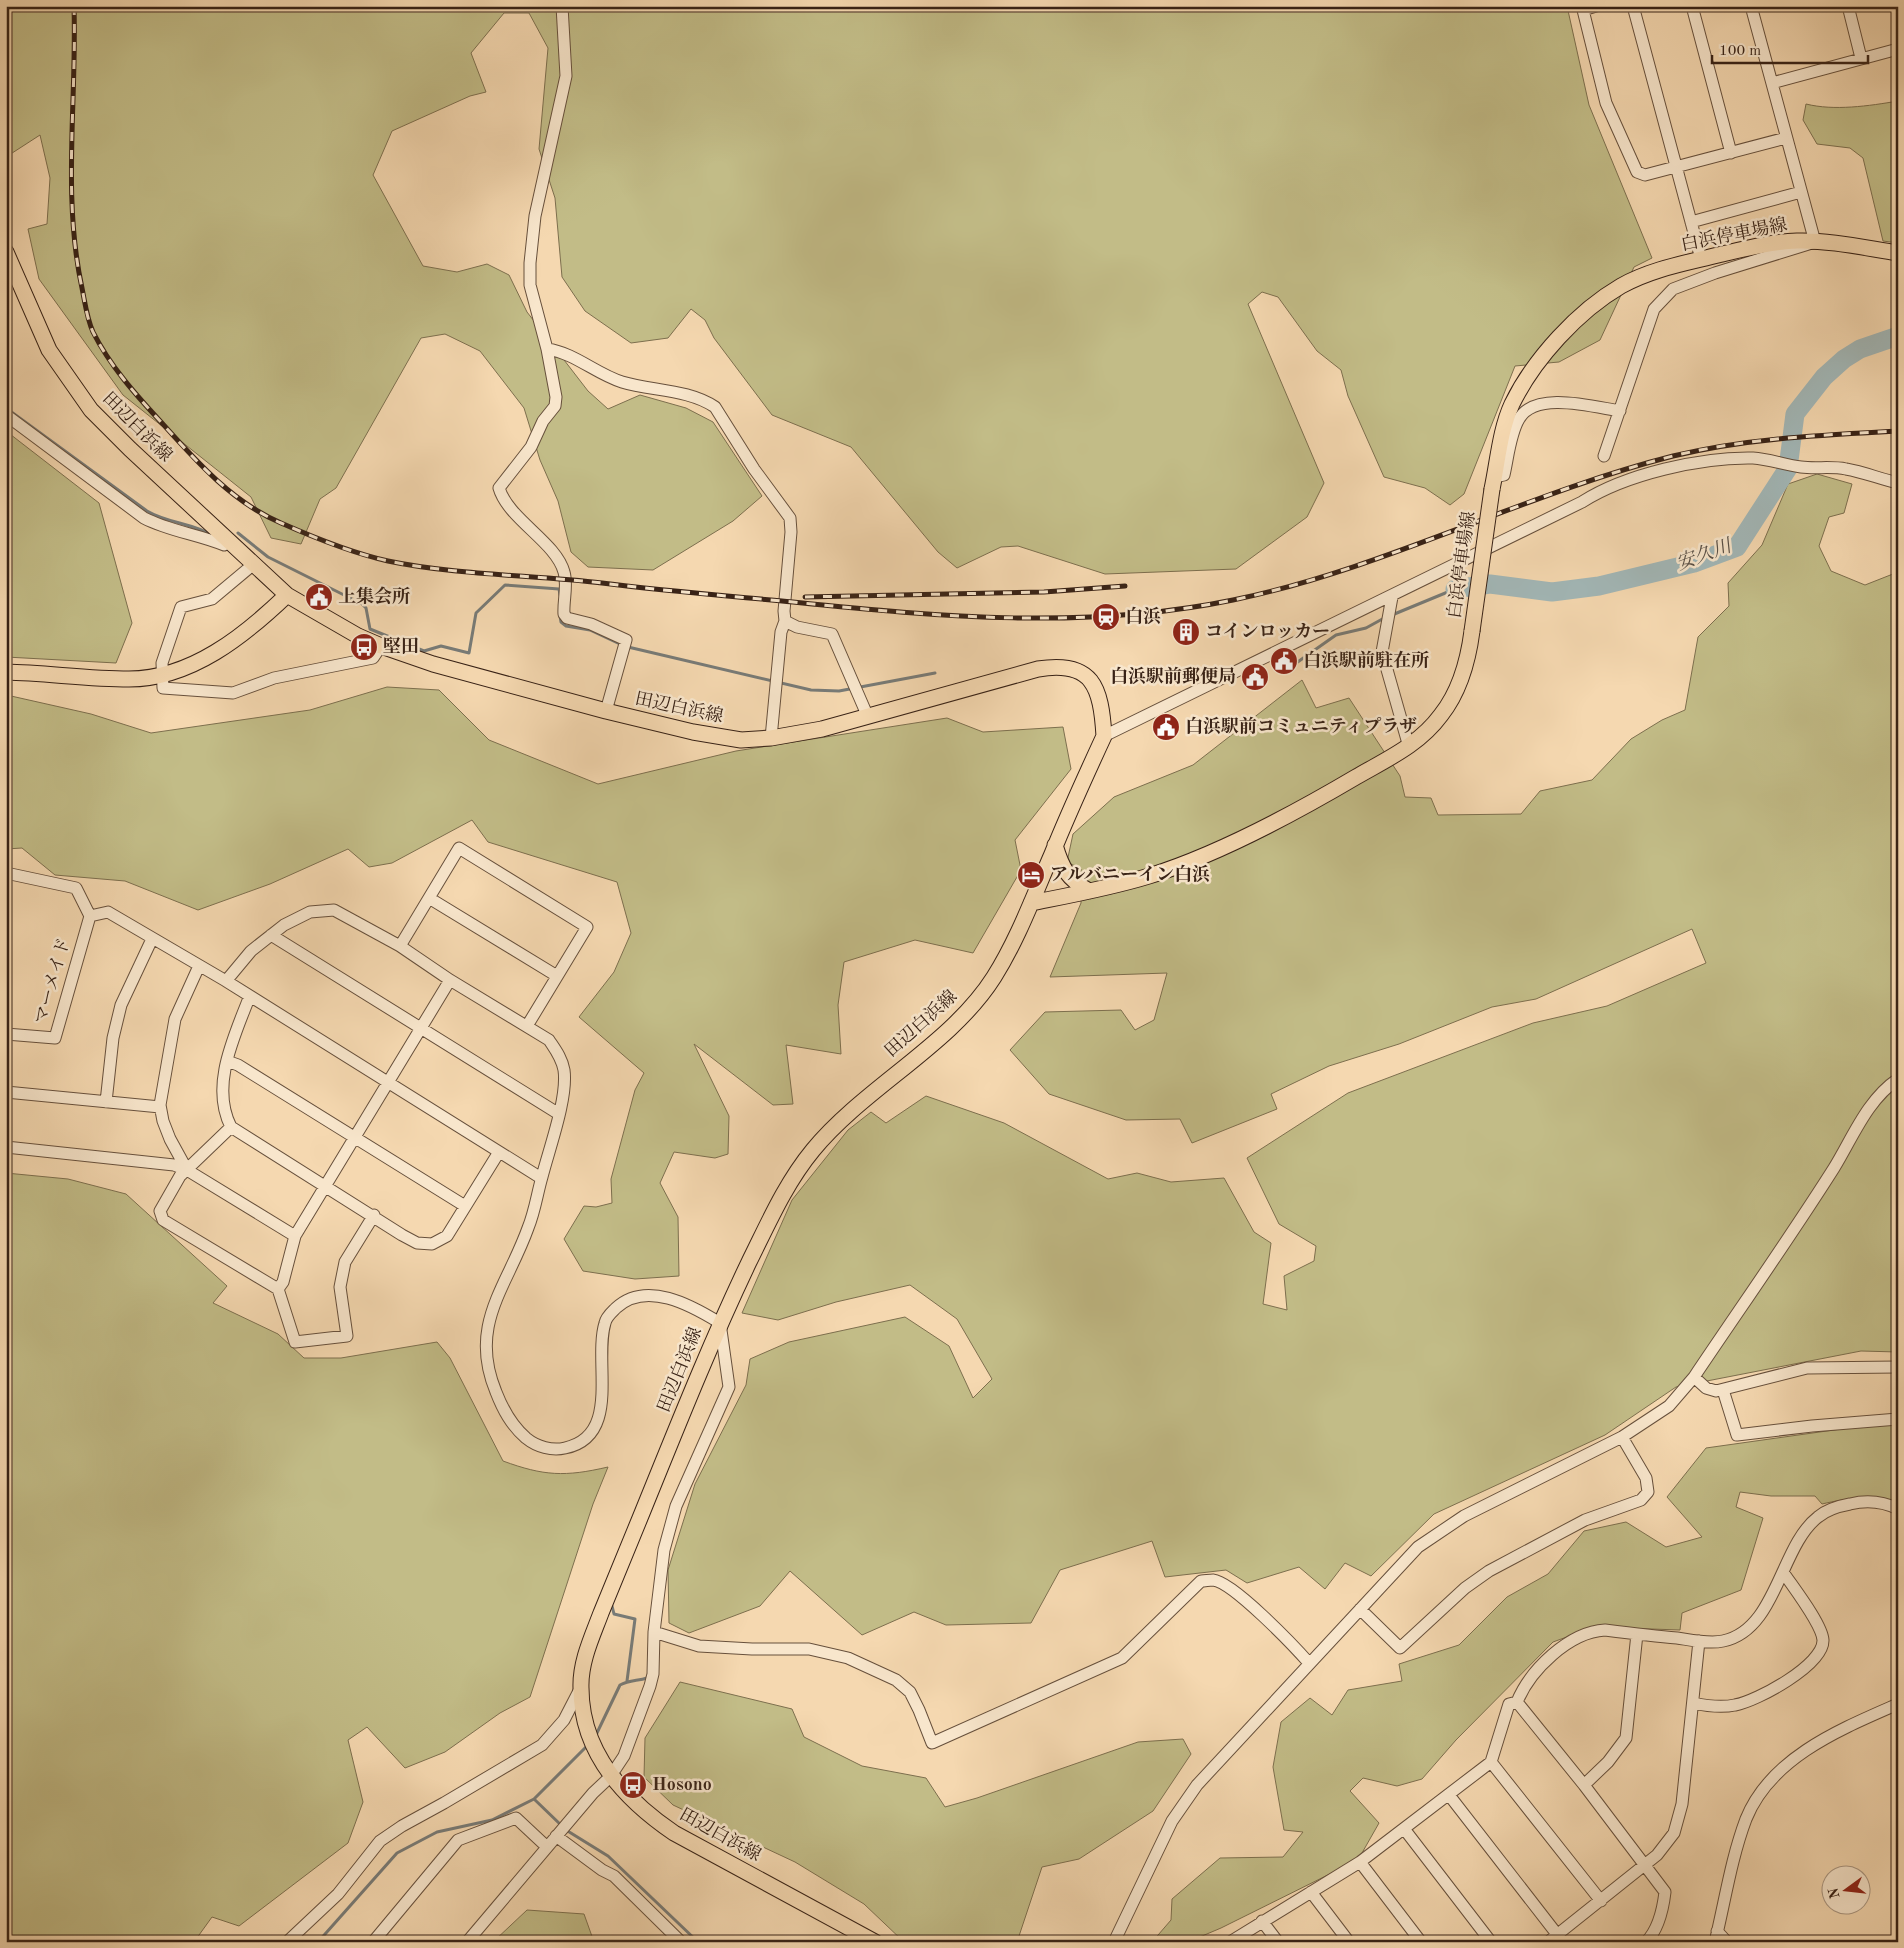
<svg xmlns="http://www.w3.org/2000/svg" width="1904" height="1948" viewBox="0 0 1904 1948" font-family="'Old Standard TT','Noto Serif JP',serif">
<rect width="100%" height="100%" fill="#f5d8b0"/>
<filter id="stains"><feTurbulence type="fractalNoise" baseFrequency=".004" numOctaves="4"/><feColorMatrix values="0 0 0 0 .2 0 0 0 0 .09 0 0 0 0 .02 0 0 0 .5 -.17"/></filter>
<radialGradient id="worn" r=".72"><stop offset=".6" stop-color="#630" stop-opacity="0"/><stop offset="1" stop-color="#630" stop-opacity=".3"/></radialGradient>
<path fill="#c2bc87" stroke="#7d6f4e" d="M6 6H1567L1589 105 1652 258 1634 267 1600 340 1559 362 1515 366 1464 494 1450 505 1425 488 1384 477 1348 396 1341 370 1317 351 1278 297 1262 292 1248 304 1324 483 1307 517 1236 569 1105 574 1018 546 1001 547 957 568 938 552 851 447 772 415 714 338 705 320 691 309 668 338 631 343 585 311 562 277 555 198 539 149 548 48 529 13H504L471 53 486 92 470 96 392 131 373 175 423 266 457 272 487 264 509 275 527 312 588 391 608 409 640 395 686 408 713 422 762 496 733 521 653 570 588 567 571 552 558 501 540 460 524 408 480 351 445 334 421 338 336 488 320 499 301 544 271 538 251 497 123 395 39 279 28 229 47 224 50 178 40 135 6 157Z
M1898 101V243L1883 241 1863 158 1850 148 1817 144 1803 120 1806 104C1834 111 1869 106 1898 101Z
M6 431 99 503 132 623 116 663 6 657Z
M1817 474 1852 484 1844 513 1829 517 1819 546 1831 571 1865 585 1898 572V1352L1861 1351 1676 1387 1605 1435 1434 1514 1371 1576 1345 1563 1325 1589 1299 1567 1247 1583 1226 1570 1165 1577 1152 1541 1060 1570 1031 1623 946 1625 914 1612 862 1635 790 1571 760 1606 689 1633 669 1623 668 1570 695 1484 746 1385 750 1359 789 1342 905 1317 949 1346 973 1398 992 1379 957 1319 910 1285 836 1302 778 1320 742 1313 792 1200 848 1130 871 1112 886 1123 926 1096 1004 1123 1108 1179 1137 1173 1171 1182 1224 1178 1254 1232 1271 1243 1263 1304 1287 1310 1284 1276 1314 1261 1316 1246 1279 1224 1247 1158 1348 1093 1533 1023 1607 1006 1706 963 1692 929 1536 999 1492 1007 1399 1044 1329 1066 1271 1094 1277 1109 1192 1143 1180 1119 1126 1120 1049 1094 1010 1050 1045 1012 1121 1010 1135 1030 1154 1020 1167 973 1050 977 1081 903V869L1067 862 1073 834 1114 797 1193 765 1302 680 1316 708 1349 698 1400 776 1405 797 1431 798 1438 815 1521 814 1540 791 1592 780 1631 739 1662 720 1685 710 1698 637 1729 606 1728 583 1762 545 1788 484Z
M387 687 439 690 489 740 598 784 736 751 947 718 983 732 1063 727 1071 769 1015 840 1021 870 973 953 915 940 844 962 838 1005 841 1054 786 1045 793 1104 773 1105 694 1044 729 1116 728 1154 715 1158 674 1152 660 1183 678 1217 679 1276 635 1279 583 1271 564 1239 584 1206 596 1207 612 1203 611 1179 635 1090 644 1073 579 1017 614 972 631 933 617 882 488 842 472 820 392 863 369 867 348 849 270 884 198 910 125 881 55 875 22 848 6 849V697L11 696 91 714 151 733 310 710Z
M6 1173 68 1179 126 1194 227 1286 213 1303 278 1334 304 1358H341L437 1342 450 1358 503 1461C544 1476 565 1477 608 1467L593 1504 530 1697 500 1713 445 1752 405 1768 367 1727 348 1740 363 1802 348 1843 239 1926 212 1917 194 1942H6Z
M1898 1424V1504C1872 1494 1848 1498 1822 1504L1815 1496H1771L1740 1492 1736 1507 1763 1518 1741 1590 1682 1613 1680 1630 1594 1627 1553 1642 1456 1740 1422 1779 1397 1786 1363 1778 1350 1791 1379 1823 1358 1860 1221 1928 1188 1942H1152L1171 1920 1172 1899 1220 1858 1283 1857 1303 1832 1284 1830 1273 1767 1281 1722 1310 1698 1332 1715 1348 1690 1402 1681 1399 1664 1459 1645 1507 1597 1548 1574 1584 1531 1626 1522 1666 1547 1702 1537 1667 1497 1706 1448 1848 1428Z
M680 1682 792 1709 804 1737 862 1766 926 1778 945 1807 977 1798 1138 1742 1183 1739 1191 1754 1153 1811 1079 1859 1042 1867 1017 1942H904L864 1904 795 1862 673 1805 644 1777 645 1738Z
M527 1910 584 1914 594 1942H493Z"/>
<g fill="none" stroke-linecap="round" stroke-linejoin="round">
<path stroke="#787b77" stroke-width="3" d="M6 408 147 511C167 523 192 523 212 535
M238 533 268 557 362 604 366 608 370 629 424 651 441 646 469 653 476 613 505 585 559 589 560 595
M1392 615 1455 589
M560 616 561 622 566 626 590 630 622 645
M628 647 811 690 839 691 935 673
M1282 673 1336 635 1366 628 1386 617
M612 1606 614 1614 635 1619 627 1681
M595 1737 620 1685C629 1680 638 1681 647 1678
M534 1799 588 1745
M566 1830 608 1856 698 1942
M318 1942 397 1853 437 1832 492 1820 534 1799 561 1825"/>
<path stroke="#a2b7b7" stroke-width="19" d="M1455 589 1490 584 1552 592 1599 586 1694 563 1737 547 1788 468 1795 414 1824 377 1844 359 1860 349 1898 336"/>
<g stroke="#67503c" stroke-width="13">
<path id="minor" d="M562 6 566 76 535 216 530 263V285L547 349C575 353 596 374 622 382 652 391 688 389 715 407L754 469 790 518 791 532 784 611 785 621 797 627 832 634 868 717
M1596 6 1583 10 1606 103 1637 172 1645 175 1786 138
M1633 6 1701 259
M1692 6 1731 153
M1848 6 1861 58
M1772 83 1898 49
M1691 222 1801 192
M547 349 556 397 555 406 543 421 531 447 499 488C508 519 556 542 564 572 568 585 563 601 564 614L567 618 591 624 626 640 606 711
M6 415 144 518C169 531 197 534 224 545L231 541
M1604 456 1654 309 1673 289 1715 273 1815 242 1751 6
M1494 477 1504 475C1508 458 1510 434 1519 419 1535 390 1594 407 1620 411
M255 563 212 599 181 607 162 663 163 688 233 693 274 678 373 658 381 646
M1392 597 1382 652 1409 747
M1104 736 1582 502C1626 474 1701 457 1753 458 1769 459 1785 465 1801 467 1816 469 1831 466 1846 469 1864 472 1880 479 1898 483
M771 738 781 632 785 621
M6 873 76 888 90 916 55 1038 6 1034
M429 898 557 976
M90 916 108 912 226 981 541 1178
M271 935 559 1114
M400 946 459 848 587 927 527 1026
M226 981 251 951 284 925 310 912 334 910 400 946 450 980 549 1040C555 1049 562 1058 564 1070 568 1098 549 1149 542 1177 537 1194 535 1211 528 1228 507 1287 468 1325 496 1392 503 1410 511 1425 526 1438 537 1447 552 1451 565 1448 622 1436 593 1362 605 1323 606 1317 612 1312 616 1308 646 1280 691 1305 720 1323L729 1387 676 1506 664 1550 654 1632 653 1674 650 1686 624 1756 610 1777 593 1793 467 1942
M249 998C234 1037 210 1086 231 1127L402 1235 417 1243 432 1244 447 1236 499 1152
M227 1061 238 1065 465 1206
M6 1092 160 1107
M106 1102 113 1038 121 1005 152 939
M231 1127 180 1176 160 1211 163 1220 278 1289 295 1342 347 1336 340 1287 345 1262 374 1215
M6 1147 174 1165 187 1170 295 1236
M187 1170 170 1139 163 1121 160 1105 175 1019 199 966
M278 1289 283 1282 295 1236 450 980
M1694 1377 1706 1388 1716 1391 1807 1368 1898 1367
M1723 1390 1737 1435 1812 1426 1898 1419
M1360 1609 1400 1648 1465 1588 1489 1571 1585 1520 1641 1500 1648 1492 1646 1478 1622 1437
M654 1632 699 1646 752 1649H809L848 1658 896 1680 910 1692 919 1710 932 1743 1122 1658 1201 1581C1205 1581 1209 1580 1213 1580 1233 1582 1294 1646 1309 1663
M1517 1702 1584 1785 1665 1892C1663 1909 1658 1930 1646 1942
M1693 1703C1707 1706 1721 1708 1735 1705 1757 1701 1824 1665 1823 1640 1822 1624 1793 1587 1783 1572
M1491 1762 1601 1901
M1584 1785 1608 1762 1626 1738 1637 1634
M1449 1795 1563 1942
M1405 1830 1491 1942
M556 1836 602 1870 614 1876 681 1942
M1360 1862 1421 1942
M1311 1892 1349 1942
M1262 1921 1278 1942
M1717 1931 1727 1942
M287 1942 338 1894 380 1841 402 1826 444 1803 542 1745 564 1720 581 1687
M373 1942 458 1840 516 1818 547 1847
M1114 1942 1172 1821 1197 1785 1418 1547 1464 1516 1622 1437 1669 1406 1694 1377C1741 1307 1789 1239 1834 1168 1853 1137 1867 1100 1898 1079
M1230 1942 1360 1862 1491 1762 1509 1704 1517 1702C1530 1670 1569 1632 1605 1630 1629 1633 1653 1636 1677 1638 1691 1640 1709 1644 1723 1641 1777 1630 1780 1546 1818 1517 1826 1510 1839 1506 1850 1504 1867 1500 1882 1501 1898 1509
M1548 1942 1657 1855 1674 1833 1682 1804 1699 1641
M1715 1942C1725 1901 1731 1859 1746 1819 1771 1757 1841 1729 1898 1704"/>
</g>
<g stroke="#382216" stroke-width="17">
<path id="major" d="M6 252 49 350 91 410 130 449 287 595 358 636 381 646 433 664 606 711 693 732 741 740 771 738 822 729 1038 669C1093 660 1101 687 1104 736 1086 775 1068 814 1052 854 1034 895 1018 939 994 977 951 1045 865 1087 813 1150 785 1184 768 1224 749 1262 709 1346 675 1432 640 1518 627 1549 614 1581 601 1613 592 1637 580 1662 581 1688 581 1753 624 1799 674 1833L875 1942
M1492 489C1498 461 1500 430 1512 404 1534 359 1578 311 1621 286 1651 269 1686 263 1718 255 1744 249 1770 242 1797 241 1830 240 1865 248 1898 253
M6 672C47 673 88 679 129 679 191 679 244 636 287 595
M1055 845C1062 869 1068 879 1089 891
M1031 903C1071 895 1110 888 1149 876 1217 855 1295 813 1356 777 1387 759 1419 745 1441 715 1460 691 1468 662 1472 631"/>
</g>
<use href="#minor" stroke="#f8e6cc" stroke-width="11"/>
<use href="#major" stroke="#f5d8b0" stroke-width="15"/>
<g stroke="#382216" stroke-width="5">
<path id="rail" d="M74 6C77 100 62 196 82 288 85 303 87 319 93 332 110 366 136 395 161 422 196 461 232 502 281 523 315 538 352 553 388 561 455 575 533 575 602 583 665 591 729 596 793 602 940 617 1087 630 1233 600 1384 569 1523 494 1673 456 1747 438 1822 435 1898 431
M805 597 1044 592 1125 586"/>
</g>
<use href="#rail" stroke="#f8e6cc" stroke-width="3" stroke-dasharray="9" stroke-linecap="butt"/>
<g stroke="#382216" stroke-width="17" stroke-linecap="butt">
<path id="major-bridge" d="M1472 631 1492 489"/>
</g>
<use href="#major-bridge" stroke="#f5d8b0" stroke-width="15"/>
</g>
<defs>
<g id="civic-disc" transform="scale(1.4375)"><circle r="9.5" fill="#8f2418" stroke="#f8e6cc"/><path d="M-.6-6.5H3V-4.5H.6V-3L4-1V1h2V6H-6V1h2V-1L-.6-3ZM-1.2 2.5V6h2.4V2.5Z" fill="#fff"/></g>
<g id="station-disc" transform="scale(1.4375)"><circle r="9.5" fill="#8f2418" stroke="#f8e6cc"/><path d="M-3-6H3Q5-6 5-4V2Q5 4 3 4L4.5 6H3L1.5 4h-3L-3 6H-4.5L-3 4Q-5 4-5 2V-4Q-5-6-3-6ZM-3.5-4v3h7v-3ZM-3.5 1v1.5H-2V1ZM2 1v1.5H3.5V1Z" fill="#fff"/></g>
<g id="building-disc" transform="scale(1.4375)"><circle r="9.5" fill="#8f2418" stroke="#f8e6cc"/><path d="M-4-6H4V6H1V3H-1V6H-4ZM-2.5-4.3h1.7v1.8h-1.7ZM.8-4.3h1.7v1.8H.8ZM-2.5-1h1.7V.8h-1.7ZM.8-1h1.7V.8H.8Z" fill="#fff"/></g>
<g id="bus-disc" transform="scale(1.4375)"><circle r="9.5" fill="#8f2418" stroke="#f8e6cc"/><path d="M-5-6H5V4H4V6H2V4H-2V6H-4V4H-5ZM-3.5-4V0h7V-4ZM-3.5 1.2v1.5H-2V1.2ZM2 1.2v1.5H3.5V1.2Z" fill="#fff"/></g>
<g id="hotel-disc" transform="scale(1.4375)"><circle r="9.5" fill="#8f2418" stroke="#f8e6cc"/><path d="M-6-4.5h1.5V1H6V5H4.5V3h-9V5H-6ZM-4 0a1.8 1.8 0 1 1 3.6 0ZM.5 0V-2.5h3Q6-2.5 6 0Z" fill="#fff"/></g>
</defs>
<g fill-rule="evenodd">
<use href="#civic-disc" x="319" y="597"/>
<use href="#station-disc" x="1106" y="617"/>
<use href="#building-disc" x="1186" y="632"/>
<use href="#bus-disc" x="364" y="647"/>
<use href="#civic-disc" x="1284" y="661"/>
<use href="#civic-disc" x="1255" y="677"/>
<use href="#civic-disc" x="1166" y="727"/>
<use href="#hotel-disc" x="1031" y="875"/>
<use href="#bus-disc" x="633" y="1785"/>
</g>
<g text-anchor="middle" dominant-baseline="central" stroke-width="5" stroke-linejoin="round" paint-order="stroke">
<g font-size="18" fill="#382216" stroke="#f8e6cc">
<text transform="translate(1734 235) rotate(-11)">白浜停車場線</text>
<text transform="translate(137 427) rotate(45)">田辺白浜線</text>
<text transform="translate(1462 565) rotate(-82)">白浜停車場線</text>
<text transform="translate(679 708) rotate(12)">田辺白浜線</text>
<text transform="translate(53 981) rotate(-74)">マーメイド</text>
<text transform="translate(921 1024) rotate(-42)">田辺白浜線</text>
<text transform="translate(680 1370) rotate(-68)">田辺白浜線</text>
<text transform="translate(720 1835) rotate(29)">田辺白浜線</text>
</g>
<g font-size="18" font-weight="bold" fill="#382216" stroke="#f8e6cc" text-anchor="start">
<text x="338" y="597">上集会所</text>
<text x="1125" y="617">白浜</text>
<text x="1205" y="632">コインロッカー</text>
<text x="383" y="647">堅田</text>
<text x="1303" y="661">白浜駅前駐在所</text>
<text x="1236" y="677" text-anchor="end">白浜駅前郵便局</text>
<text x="1185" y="727">白浜駅前コミュニティプラザ</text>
<text x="1050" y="875">アルバニーイン白浜</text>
<text x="652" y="1785">Hosono</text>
</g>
<g font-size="19" font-style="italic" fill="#584f46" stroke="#f8e6cc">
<text transform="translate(1704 556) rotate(-20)">安久川</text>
</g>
</g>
<rect width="1904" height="1948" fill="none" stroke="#f5d8b0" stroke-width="25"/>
<rect x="8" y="8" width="1889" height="1933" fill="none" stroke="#382216" stroke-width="2.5"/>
<rect x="12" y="12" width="1879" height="1923" fill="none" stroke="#382216"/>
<g transform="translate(1846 1890) rotate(255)"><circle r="24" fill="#f8e6cc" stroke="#ab9883"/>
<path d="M0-4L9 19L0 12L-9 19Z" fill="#8f2418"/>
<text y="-8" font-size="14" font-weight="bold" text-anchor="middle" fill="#382216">N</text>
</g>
<path d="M1712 55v8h156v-8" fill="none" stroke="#382216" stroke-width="2.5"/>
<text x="1719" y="55" font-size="15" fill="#382216" stroke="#f8e6cc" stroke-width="4" paint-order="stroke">100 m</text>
<rect width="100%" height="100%" filter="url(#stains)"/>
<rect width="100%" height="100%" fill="url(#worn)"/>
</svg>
